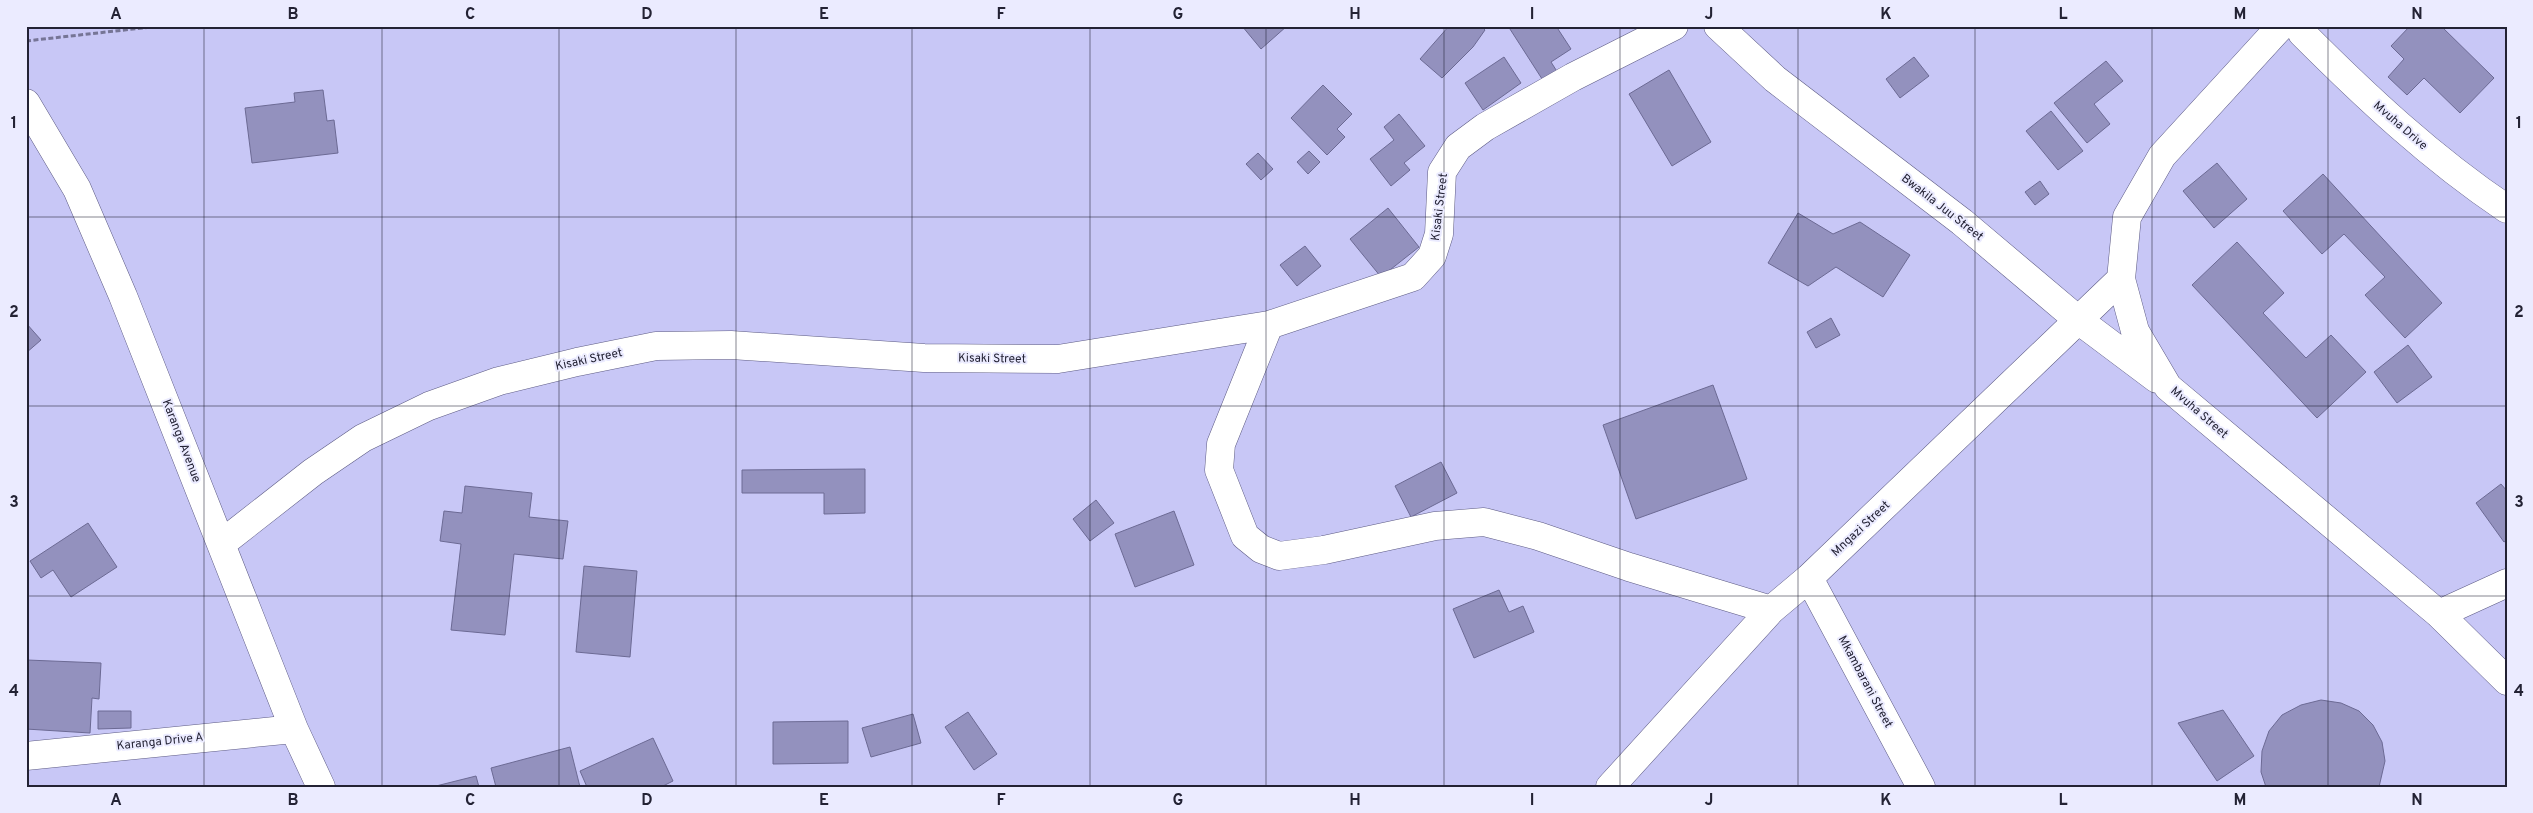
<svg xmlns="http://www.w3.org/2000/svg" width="2533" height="813" viewBox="0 0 2533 813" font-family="Overpass,sans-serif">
<rect width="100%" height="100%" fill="#c8c7f6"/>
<path fill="#9391be" stroke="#6c6a94" d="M1242 26H1287L1261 49Z
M1449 26H1481L1485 30 1473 47 1442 78 1420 59Z
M1508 26H1556L1571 49 1551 62 1558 73 1544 82Z
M2410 26H2441L2494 78 2460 113 2424 78 2407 95 2388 77 2404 59 2391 46Z
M1504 57 1521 83 1483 110 1465 83Z
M1914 57 1929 76 1900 98 1886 79Z
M2106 61 2123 81 2094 104 2110 124 2087 143 2054 103Z
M1669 70 1711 142 1672 166 1629 94Z
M1323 85 1352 114 1337 129 1345 137 1327 155 1291 118Z
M323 90 327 121 334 120 338 153 252 163 245 108 295 102 294 93Z
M2051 111 2083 151 2058 170 2026 131Z
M1399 114 1425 146 1404 163 1410 170 1391 186 1370 159 1394 140 1384 127Z
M1309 151 1320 162 1308 174 1297 162Z
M1258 153 1273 169 1261 180 1246 164Z
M2217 163 2247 199 2214 228 2183 191Z
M2323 174 2442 303 2405 338 2365 295 2385 277 2344 234 2322 254 2283 211Z
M2040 181 2049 194 2035 205 2025 192Z
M1388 208 1419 247 1381 277 1350 239Z
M1798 213 1833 234 1860 222 1910 255 1883 297 1836 267 1808 286 1768 263Z
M2237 242 2284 293 2263 313 2306 358 2331 335 2366 372 2317 418 2192 285Z
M1305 246 1321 266 1297 286 1280 265Z
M1831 318 1840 335 1816 348 1807 332Z
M26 323 41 340 26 353Z
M2408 345 2432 377 2397 403 2374 372Z
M1713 385 1747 479 1636 519 1603 425Z
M1441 462 1457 493 1411 517 1395 486Z
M865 469V513L824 514V493H742V470Z
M2501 484 2507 491V540L2504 542 2476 503Z
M465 486 532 493 529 517 568 521 563 559 514 554 505 635 451 630 461 544 440 541 444 511 462 513Z
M1096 500 1114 523 1090 541 1073 519Z
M1174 511 1194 565 1135 587 1115 534Z
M88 523 117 567 71 597 53 570 41 578 30 561Z
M584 566 637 571 630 657 576 652Z
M1499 590 1509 612 1523 606 1534 632 1474 658 1453 609Z
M27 660 101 663 99 699 92 698 90 733 26 729Z
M2321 700 2341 703 2359 711 2373 725 2382 742 2385 761 2379 787H2266L2261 772 2262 751 2269 731 2282 715 2301 705Z
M2223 710 2254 756 2217 781 2178 723Z
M98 711H131V728L98 729Z
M968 712 997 754 974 770 945 727Z
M913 714 921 743 871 757 862 728Z
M848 721V763L773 764V722Z
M653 738 673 781 661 787H587L580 771Z
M570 747 580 787H496L491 768Z
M476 776 479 787H432Z"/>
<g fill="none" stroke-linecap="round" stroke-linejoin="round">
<g stroke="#5d5b84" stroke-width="29">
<path id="minor" d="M1718 26 1775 79 1962 222 2077 319 2157 379
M2281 26 2162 156 2127 217 2121 279 2135 331 2168 387 2439 614 2507 681
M2302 33C2366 97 2431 158 2507 209
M26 103 77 189 123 296 294 729 321 787
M1269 325 1221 444 1219 470 1245 536 1261 549 1279 556 1324 550 1435 526 1484 522 1538 536 1629 567 1771 610
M221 544 313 472 363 438 429 406 499 381 577 362 656 346 731 345 924 358 1058 359 1269 325 1413 277 1432 256 1439 234 1442 172 1458 147 1485 127 1573 77 1674 26
M1809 578 1921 787
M2439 614 2507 583
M26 756 294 729
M1610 787 1771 610 1809 578 2121 279"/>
</g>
<path stroke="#767596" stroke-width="3" stroke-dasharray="5 2.5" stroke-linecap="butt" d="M26 41 160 26"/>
<use href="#minor" stroke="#fff" stroke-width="28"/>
</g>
<path fill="none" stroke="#232234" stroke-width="1" stroke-opacity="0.55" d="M204 26V787M382 26V787M559 26V787M736 26V787M912 26V787M1090 26V787M1266 26V787M1444 26V787M1620 26V787M1798 26V787M1975 26V787M2152 26V787M2328 26V787M26 217H2507M26 406H2507M26 596H2507"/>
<g text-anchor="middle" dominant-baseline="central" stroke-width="4" stroke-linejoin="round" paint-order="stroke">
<g font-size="12" fill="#232234" stroke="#ebebff">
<text transform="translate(2400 126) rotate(41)">Mvuha Drive</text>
<text transform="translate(1440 207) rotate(-83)">Kisaki Street</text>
<text transform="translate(1942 208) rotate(38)">Bwakila Juu Street</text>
<text transform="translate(992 359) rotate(1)">Kisaki Street</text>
<text transform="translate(589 360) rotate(-12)">Kisaki Street</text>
<text transform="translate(2199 413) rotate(41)">Mvuha Street</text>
<text transform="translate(181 441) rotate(69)">Karanga Avenue</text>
<text transform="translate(1861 529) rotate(-43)">Mngazi Street</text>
<text transform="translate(1865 682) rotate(62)">Mkambarani Street</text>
<text transform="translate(160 742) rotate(-6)">Karanga Drive A</text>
</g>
</g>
<rect width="2533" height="813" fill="none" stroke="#ebebff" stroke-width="55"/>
<rect x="28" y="28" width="2478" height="758" fill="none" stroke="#232234" stroke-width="2"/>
<g font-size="16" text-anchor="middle" font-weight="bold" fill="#232234">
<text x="116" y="19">A</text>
<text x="293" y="19">B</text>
<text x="470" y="19">C</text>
<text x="647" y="19">D</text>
<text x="824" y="19">E</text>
<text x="1001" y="19">F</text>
<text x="1178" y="19">G</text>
<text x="1355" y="19">H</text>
<text x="1532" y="19">I</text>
<text x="1709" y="19">J</text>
<text x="1886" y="19">K</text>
<text x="2063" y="19">L</text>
<text x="2240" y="19">M</text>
<text x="2417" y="19">N</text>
<text x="14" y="128">1</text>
<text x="2519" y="128">1</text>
<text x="14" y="317">2</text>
<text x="2519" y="317">2</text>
<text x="14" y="507">3</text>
<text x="2519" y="507">3</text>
<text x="14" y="696">4</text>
<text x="2519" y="696">4</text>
<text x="116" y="805">A</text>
<text x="293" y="805">B</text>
<text x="470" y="805">C</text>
<text x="647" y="805">D</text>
<text x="824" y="805">E</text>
<text x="1001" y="805">F</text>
<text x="1178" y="805">G</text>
<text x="1355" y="805">H</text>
<text x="1532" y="805">I</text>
<text x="1709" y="805">J</text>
<text x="1886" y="805">K</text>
<text x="2063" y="805">L</text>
<text x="2240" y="805">M</text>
<text x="2417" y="805">N</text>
</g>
</svg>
